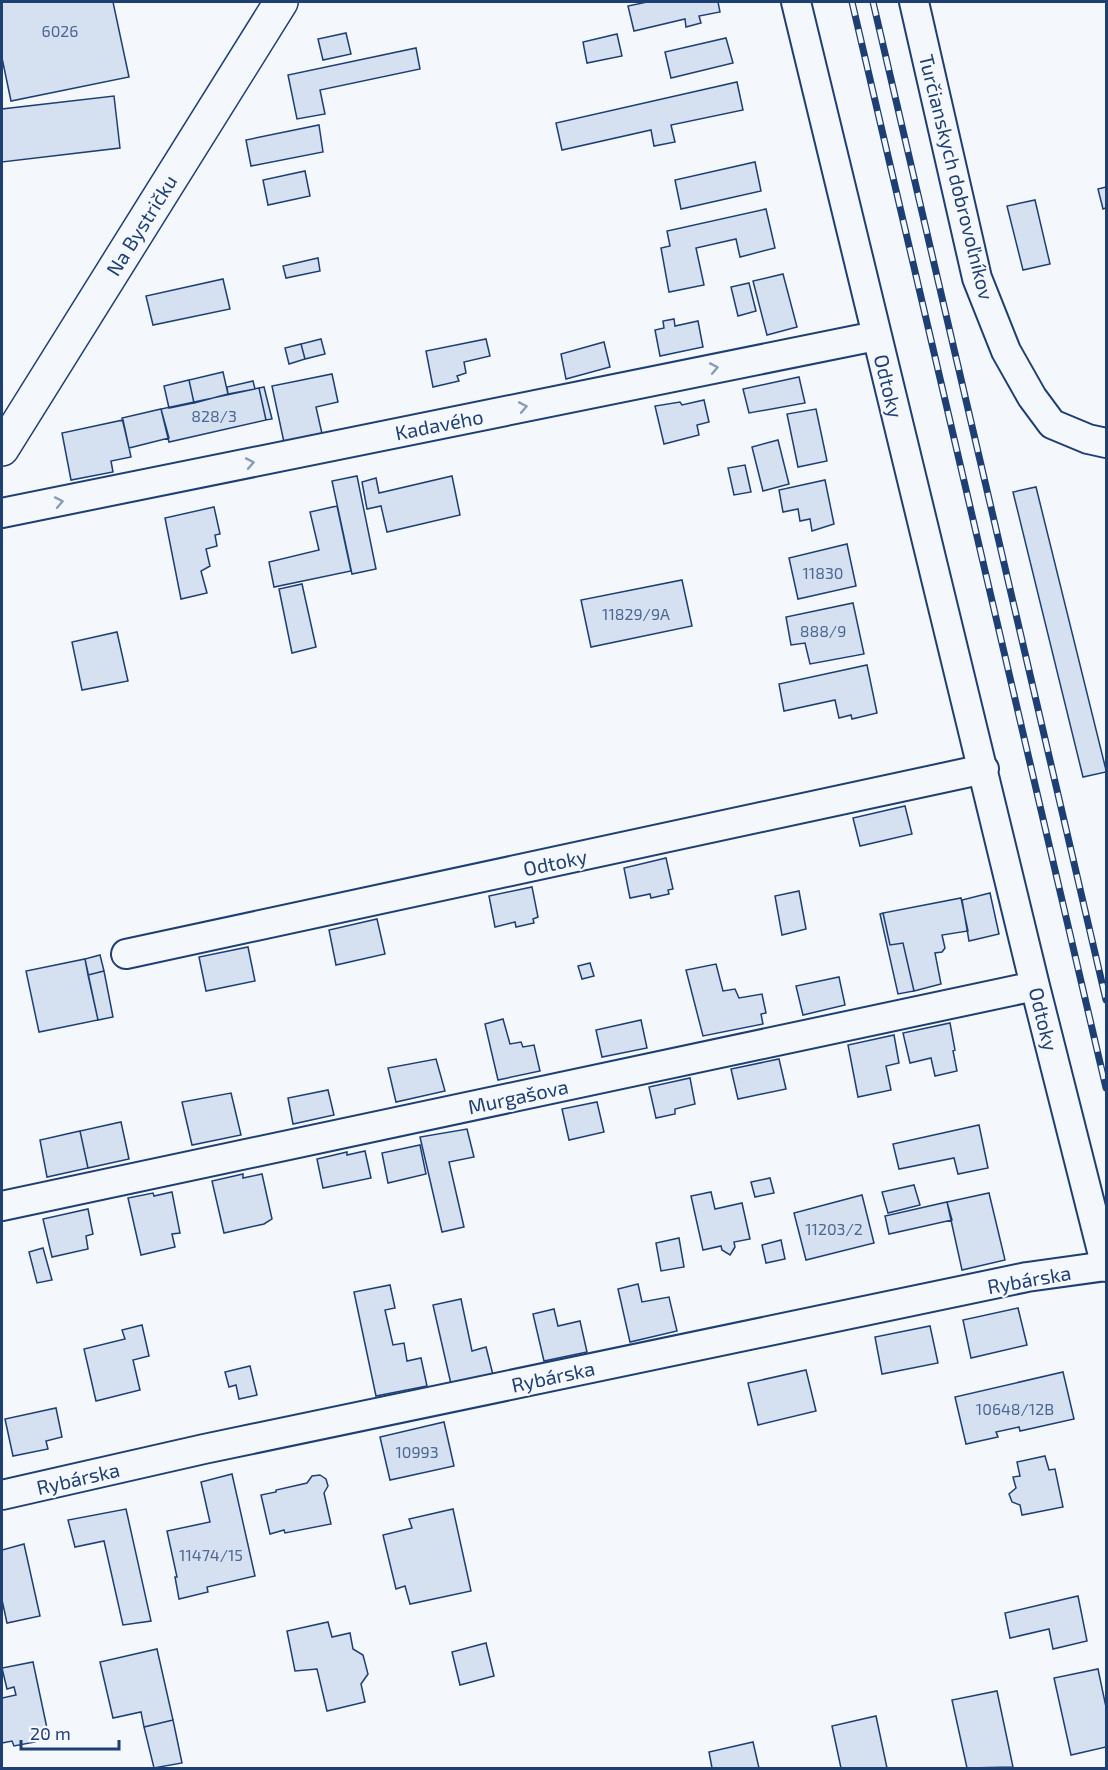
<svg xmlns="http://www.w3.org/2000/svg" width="1108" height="1770" viewBox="0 0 1108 1770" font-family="'Exo 2',sans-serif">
<rect width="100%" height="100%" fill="#f4f7fb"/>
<path fill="#d5e0f0" stroke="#1d3f73" stroke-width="1.5" d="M2 2H113L129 77 11 101 2 58Z
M647 2H718L720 12 699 16 701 23 686 27 685 19 634 31 628 6Z
M346 33 351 54 323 60 318 39Z
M617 34 622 56 587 63 583 42Z
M726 38 733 63 671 78 665 52Z
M416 48 420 69 320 90 325 114 297 119 288 75Z
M737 82 743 110 671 125 675 142 654 146 651 130 562 150 556 123Z
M114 96 120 148 2 162V109Z
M319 125 323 152 251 166 246 140Z
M755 162 761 191 681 209 675 180Z
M305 171 310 196 268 205 263 180Z
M1106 187V208L1103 209 1098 189Z
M1035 200 1050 264 1023 270 1007 206Z
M766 209 775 248 740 257 736 239 696 248 704 285 669 292 661 248 670 246 667 231Z
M318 258 320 271 286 278 283 266Z
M783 274 797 327 767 335 753 281Z
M223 279 230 309 153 325 146 296Z
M749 283 756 311 738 316 731 287Z
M674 319 675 326 698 321 703 347 660 356 655 330 664 328 663 321Z
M321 339 325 354 305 359 301 344Z
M486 339 490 356 464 362 466 373 457 376 459 381 433 387 426 351Z
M604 342 610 367 566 379 561 354Z
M301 344 305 359 289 364 285 348Z
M223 372 228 394 194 403 189 380Z
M332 374 338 402 316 407 323 438 285 447 272 386Z
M799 377 805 403 749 413 743 389Z
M189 380 194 403 169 408 164 386Z
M253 381 255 389 228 394 227 387Z
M264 387 272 419 266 420 259 388Z
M259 388 266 420 169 442 161 409Z
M704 400 709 422 697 425 699 435 664 444 655 406 680 402 682 405Z
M161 409 169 438 129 448 122 418Z
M816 409 827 461 798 467 787 414Z
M123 420 131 457 111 461 113 472 71 480 62 433Z
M778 440 789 484 763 491 752 447Z
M745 465 751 492 734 495 728 468Z
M357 476 376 569 352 574 332 481Z
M452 476 460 515 387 532 381 506 367 509 362 482 376 478 379 493Z
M825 480 834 524 812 531 810 519 800 521 798 509 783 512 779 490Z
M1036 487 1106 770V772L1083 777 1013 492Z
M337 506 351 571 274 587 269 562 319 550 310 512Z
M214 507 220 534 215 535 217 546 206 549 210 566 201 571 207 593 181 599 165 518Z
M847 544 856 586 798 599 789 558Z
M682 580 692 626 591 647 581 600Z
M302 584 316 647 292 653 279 589Z
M853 603 864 654 810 664 805 643 791 645 786 617Z
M117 632 128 681 82 690 72 642Z
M867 665 877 713 852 719 851 715 839 718 835 700 784 711 779 684Z
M905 806 912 834 860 846 853 818Z
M666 858 673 889 668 890 669 894 651 898 650 894 630 898 624 868Z
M532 887 538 917 533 919 534 923 516 927 515 922 495 927 489 896Z
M799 891 806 929 782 935 775 896Z
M990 893 999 934 969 941 962 900Z
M961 898 968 931 942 935 945 948 942 952 935 953 941 984 914 991 903 943 890 945 883 913Z
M883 913 890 945 903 943 914 991 898 994 880 914Z
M377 919 385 954 336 965 329 930Z
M248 947 255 981 206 991 199 957Z
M100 955 104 971 88 975 85 959Z
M85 959 98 1020 39 1032 26 971Z
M590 963 594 976 582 979 578 966Z
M716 964 723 991 735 989 739 998 762 994 766 1013 761 1014 763 1024 703 1036 686 970Z
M104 971 113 1017 98 1020 88 975Z
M839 977 845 1005 803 1015 796 986Z
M503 1019 510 1044 521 1042 523 1047 534 1045 540 1071 498 1080 485 1024Z
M641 1020 647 1048 602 1057 596 1030Z
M950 1023 955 1050 953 1051 957 1071 935 1076 931 1058 910 1063 903 1033Z
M894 1035 899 1063 886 1066 891 1090 858 1097 848 1045Z
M436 1059 445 1091 396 1102 388 1068Z
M779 1059 786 1089 738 1099 731 1069Z
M690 1078 695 1104 675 1109V1114L656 1118 649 1087Z
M328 1090 334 1115 293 1124 288 1098Z
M231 1093 241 1135 192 1145 182 1102Z
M597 1102 604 1132 569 1140 562 1109Z
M121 1122 129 1159 88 1168 80 1131Z
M979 1125 988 1168 958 1174 954 1158 899 1169 893 1144Z
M467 1129 474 1157 449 1162 464 1227 442 1232 420 1137Z
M80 1131 88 1168 47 1177 40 1140Z
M420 1145 426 1174 388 1183 382 1153Z
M365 1151 371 1178 323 1188 317 1159 347 1152V1155Z
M243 1174V1178L262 1174 272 1219 264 1224 224 1233 212 1181Z
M770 1178 774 1193 755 1197 751 1182Z
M914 1185 920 1205 888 1213 882 1192Z
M172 1192 180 1233 172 1234 175 1247 141 1255 128 1198 153 1193 154 1196Z
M711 1192 715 1209 742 1203 750 1239 734 1242 735 1247 730 1255 722 1250 721 1246 703 1250 691 1196Z
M989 1193 1005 1260 962 1270 947 1202Z
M862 1195 874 1243 806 1260 794 1213Z
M947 1202 952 1220 889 1234 885 1216Z
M88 1209 93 1234 86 1236 88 1249 52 1257 43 1219Z
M679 1238 684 1267 661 1271 656 1243Z
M781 1240 785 1259 766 1263 762 1245Z
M43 1248 52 1280 37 1283 29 1252Z
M638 1284 642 1302 669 1297 677 1331 630 1342 618 1289Z
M390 1285 395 1308 385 1310 393 1345 404 1343 407 1361 421 1358 427 1386 376 1396 354 1292Z
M461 1299 472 1351 486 1347 493 1375 451 1384 433 1305Z
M1018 1308 1027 1345 971 1358 963 1320Z
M554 1309 558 1326 580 1321 587 1352 544 1361 533 1314Z
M142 1325 149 1356 133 1360 140 1390 96 1401 84 1349 125 1339 122 1330Z
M930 1326 938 1363 882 1374 875 1337Z
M250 1366 257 1395 239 1399 236 1385 229 1387 225 1372Z
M806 1370 816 1411 758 1425 748 1383Z
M1063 1372 1074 1419 1020 1431 1019 1427 996 1432 998 1437 966 1444 955 1397Z
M56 1408 62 1437 46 1441 48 1449 13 1456 5 1419Z
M444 1422 454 1466 390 1480 380 1437Z
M1045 1456 1049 1470 1055 1469 1063 1507 1022 1515 1020 1505 1012 1502 1009 1494 1016 1488 1013 1477 1020 1476 1017 1462Z
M232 1474 255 1576 207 1587 208 1592 179 1599 175 1577H177L167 1531 210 1522 201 1482Z
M320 1475 326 1479 328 1486 324 1493 331 1524 285 1533 284 1530 270 1534 261 1495 276 1492V1490L307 1483 312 1476Z
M126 1509 151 1621 123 1625 104 1541 75 1547 68 1520Z
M453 1509 471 1591 410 1604 405 1586 396 1589 383 1535 412 1528 409 1519Z
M24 1544 40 1616 7 1623 2 1600V1550Z
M1078 1596 1087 1641 1053 1649 1049 1629 1010 1638 1005 1613Z
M328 1622 332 1637 350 1633 353 1649 363 1655 368 1674 361 1684 365 1702 327 1711 317 1669 295 1671 287 1631Z
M486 1643 494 1676 460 1685 452 1652Z
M157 1649 173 1720 144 1727 141 1712 113 1718 100 1662Z
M33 1662 48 1733 33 1736 35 1742 14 1746 12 1741 2 1743V1698L16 1695 14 1687 7 1689 2 1668Z
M1098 1669 1106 1707V1747L1071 1755 1054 1678Z
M997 1691 1013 1767 967 1768 952 1700Z
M876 1716 887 1768H841L832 1726Z
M173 1720 182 1763 154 1768 144 1727Z
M753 1742 759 1768H712L709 1752Z"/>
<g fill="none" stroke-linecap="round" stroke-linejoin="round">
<g stroke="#1d3f73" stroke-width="32">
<path id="minor" d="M796 2 1035 986 1106 1267
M914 2 977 278 1006 351 1032 397 1052 424 1088 439 1106 443
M2 513 876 336
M126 954 984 769
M2 1206 1035 986
M2 1495 204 1449 1027 1277 1106 1266"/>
</g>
<g stroke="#1d3f73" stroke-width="36">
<path id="tertiary" d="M2 449 281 2"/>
</g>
<use href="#minor" stroke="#f4f7fb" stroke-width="28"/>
<use href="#tertiary" stroke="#f4f7fb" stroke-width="33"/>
<g stroke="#1d3f73" stroke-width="7">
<path id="rail" d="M852 2 1106 1088
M873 2 1106 1000"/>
</g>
<use href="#rail" stroke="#f4f7fb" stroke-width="4.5" stroke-dasharray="14" stroke-linecap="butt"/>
</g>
<defs><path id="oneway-chevron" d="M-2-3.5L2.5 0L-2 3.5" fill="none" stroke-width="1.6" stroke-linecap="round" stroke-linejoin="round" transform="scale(1.5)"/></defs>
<g stroke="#889bb7">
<use href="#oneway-chevron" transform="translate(714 368) rotate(-11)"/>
<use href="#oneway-chevron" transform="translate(523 407) rotate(-11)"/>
<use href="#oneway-chevron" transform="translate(250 463) rotate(-11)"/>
<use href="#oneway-chevron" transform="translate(59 502) rotate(-11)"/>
</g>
<g text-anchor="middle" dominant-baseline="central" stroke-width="4.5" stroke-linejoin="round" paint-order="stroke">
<g font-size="16" fill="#4b6792">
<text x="60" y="30">6026</text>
<text x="214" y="415">828/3</text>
<text x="823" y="572">11830</text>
<text x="636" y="613">11829/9A</text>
<text x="823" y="630">888/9</text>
<text x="834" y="1228">11203/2</text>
<text x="1015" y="1408">10648/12B</text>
<text x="417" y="1451">10993</text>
<text x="211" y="1554">11474/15</text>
</g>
<g font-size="20" fill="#1d3f73" stroke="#f4f7fb">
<text transform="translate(957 177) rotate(76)">Turčianskych dobrovoľníkov</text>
<text transform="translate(141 225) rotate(-58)">Na Bystričku</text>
<text transform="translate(889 386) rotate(76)">Odtoky</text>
<text transform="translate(439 424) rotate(-11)">Kadavého</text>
<text transform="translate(555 862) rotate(-12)">Odtoky</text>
<text transform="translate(1044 1019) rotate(76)">Odtoky</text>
<text transform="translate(518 1096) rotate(-12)">Murgašova</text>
<text transform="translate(1029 1279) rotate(-10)">Rybárska</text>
<text transform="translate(553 1376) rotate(-12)">Rybárska</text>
<text transform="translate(78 1478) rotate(-13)">Rybárska</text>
</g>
</g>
<rect width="1108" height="1770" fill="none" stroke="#1d3f73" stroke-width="6"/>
<path d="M21 1740v9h98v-9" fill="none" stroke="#1d3f73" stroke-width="3"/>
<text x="30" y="1740" font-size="18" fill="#1d3f73" stroke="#f4f7fb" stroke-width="4.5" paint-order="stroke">20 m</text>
</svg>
